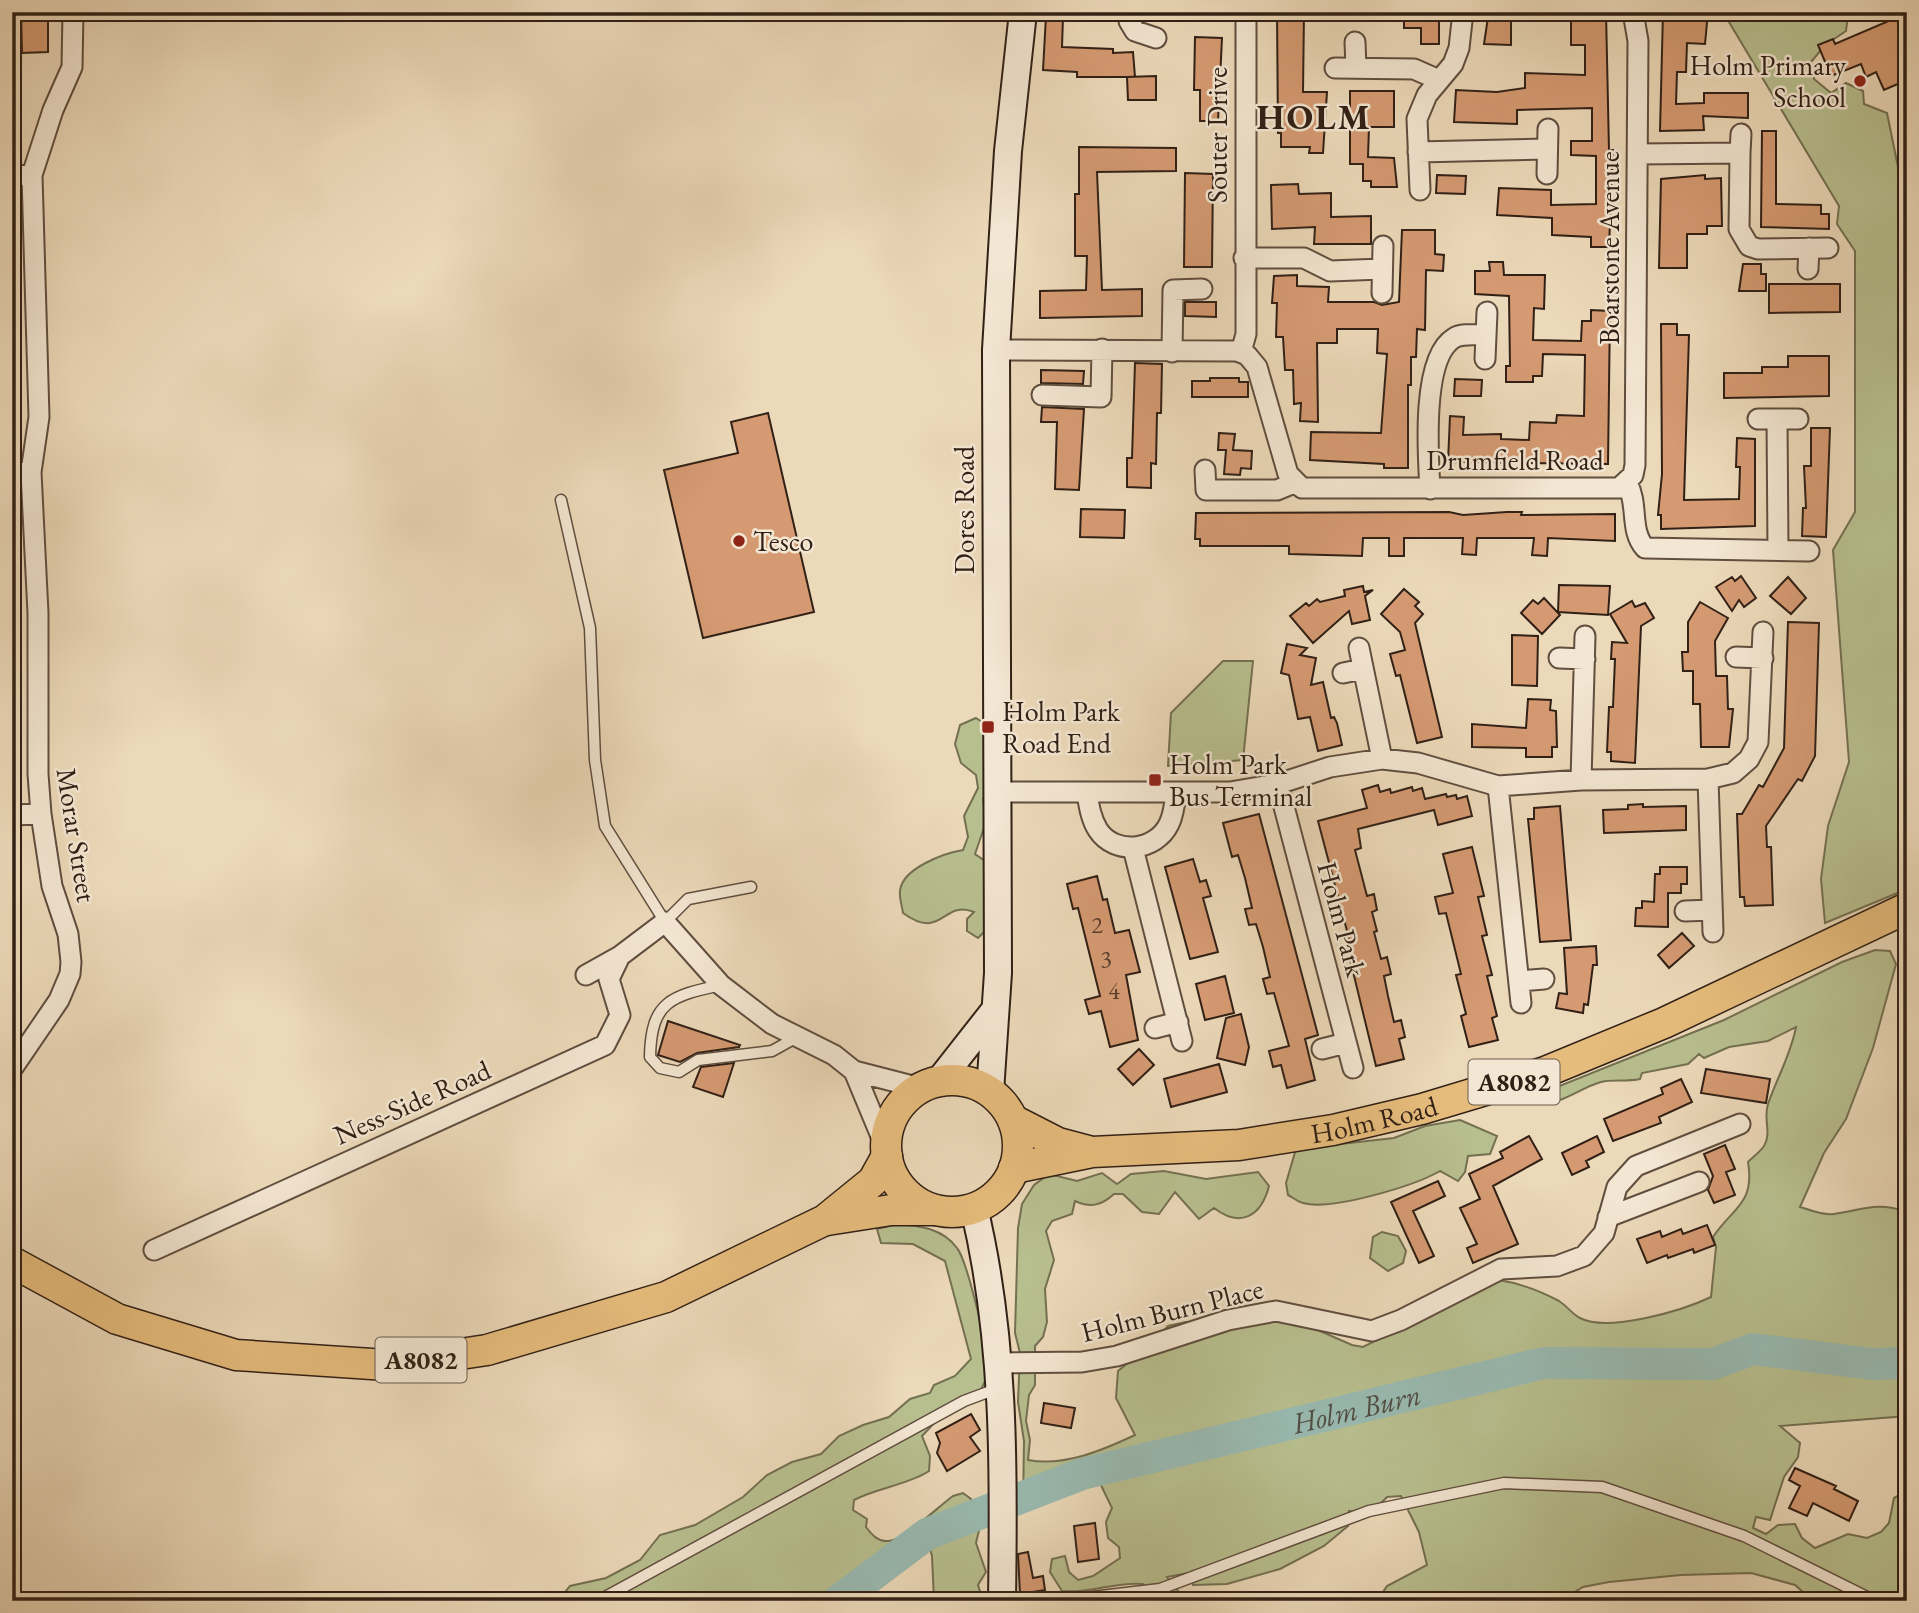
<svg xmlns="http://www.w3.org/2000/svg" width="1919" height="1613" viewBox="0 0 1919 1613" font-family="'EB Garamond',serif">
<rect width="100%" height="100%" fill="#ecd9b9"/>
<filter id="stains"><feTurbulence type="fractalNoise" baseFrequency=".00286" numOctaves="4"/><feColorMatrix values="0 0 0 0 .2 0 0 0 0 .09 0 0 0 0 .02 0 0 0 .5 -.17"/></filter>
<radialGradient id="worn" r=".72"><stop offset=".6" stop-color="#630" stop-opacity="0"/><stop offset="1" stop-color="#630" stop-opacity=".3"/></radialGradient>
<path fill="#b8bf8f" stroke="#747052" stroke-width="2" d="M1723 12H1844L1848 15 1846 31 1825 45 1811 62 1814 79 1831 93 1846 83 1863 91 1864 104 1887 113 1907 211V719L1902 780V859L1907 858V889L1825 923 1821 879 1828 826 1849 762 1833 550 1855 512V251L1837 224 1839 206Z
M1223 661H1253L1243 760 1168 766 1171 713Z
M976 718 996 731 987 790 983 799 986 822 975 854 988 863 987 929 978 938 967 931V919L974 912C942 899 943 942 903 913 902 906 899 897 900 891 902 868 945 853 963 850L968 837 964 816 978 788 976 775 961 763 955 744 960 725Z
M1875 950 1890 951 1896 964 1873 1048 1846 1119 1824 1153 1800 1207C1810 1210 1824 1216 1834 1214 1863 1210 1876 1201 1907 1212V1416L1780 1426 1800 1443 1798 1457 1784 1477 1770 1520 1756 1517 1753 1528 1766 1534 1778 1525 1795 1524 1802 1538 1815 1548 1848 1534 1867 1538 1881 1532 1889 1523 1894 1498 1907 1491V1601H1813L1795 1585 1751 1573 1681 1575 1609 1582 1583 1587 1560 1601H1377L1387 1586 1427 1565 1419 1532 1401 1496 1387 1497C1378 1508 1363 1513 1349 1511L1348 1526 1324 1546 1280 1569 1227 1584 1193 1585 1189 1573 1167 1577 1179 1592 1172 1601 1153 1597 1143 1584C1116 1581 1090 1594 1062 1591L1050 1572 1052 1559 1065 1556 1069 1572 1078 1580 1093 1576 1120 1558 1119 1547 1108 1538 1106 1522 1112 1508 1097 1477 1088 1479 1069 1493 1042 1498 1023 1507 1024 1441 1018 1402 1020 1353 1015 1333 1018 1228 1022 1204 1034 1185 1049 1174 1077 1181 1102 1173 1117 1184 1131 1174 1164 1171 1206 1179 1258 1172 1269 1186C1261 1217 1240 1228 1214 1208L1199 1219 1175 1192 1159 1214 1142 1212 1123 1194H1114C1101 1206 1090 1208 1075 1201L1072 1214 1052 1221 1046 1231 1054 1260 1045 1289 1047 1322 1043 1337 1035 1346V1385L1029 1395 1026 1421 1030 1440 1028 1460C1064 1467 1103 1450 1135 1435L1116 1398 1118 1371 1155 1341 1168 1326 1186 1322 1209 1327 1262 1315 1304 1324 1352 1345 1363 1347 1498 1280C1520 1283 1540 1291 1559 1301 1567 1306 1572 1314 1580 1318 1608 1333 1684 1310 1711 1297L1716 1247 1713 1237C1733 1207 1755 1204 1748 1162 1753 1157 1760 1152 1764 1146 1772 1133 1763 1119 1768 1104 1777 1078 1791 1054 1796 1027L1768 1041 1729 1047 1704 1058 1699 1054 1688 1064 1642 1073 1640 1079C1626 1082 1613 1079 1601 1082 1579 1088 1561 1106 1537 1103L1542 1093 1724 1020 1842 962Z
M1460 1120 1497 1136 1490 1154 1468 1156 1465 1172 1458 1181 1440 1171C1414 1186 1331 1211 1303 1203 1298 1202 1292 1197 1288 1195L1286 1183 1296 1149 1394 1138 1425 1126Z
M898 1224C920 1226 942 1228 957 1248 967 1260 989 1353 989 1370 988 1375 983 1385 981 1390L956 1400 922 1436 930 1456 929 1471C910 1484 877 1488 854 1500L853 1510 867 1519 866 1527C872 1535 878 1542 889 1541 904 1540 939 1506 953 1496L963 1493 971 1499 982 1518 976 1543 986 1572 978 1585 983 1601H934L932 1556 928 1541 874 1569 831 1601H558L570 1586 606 1578 640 1560 660 1535 695 1525 743 1497 767 1475 792 1462 821 1454 839 1436 863 1425 889 1417 910 1399 930 1393 934 1385 955 1376 971 1359 945 1261 913 1244 881 1243 877 1229Z
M1382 1232 1398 1236 1406 1251 1403 1263 1388 1271 1370 1258 1373 1237Z"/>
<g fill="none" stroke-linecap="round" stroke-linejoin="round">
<path stroke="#99bab1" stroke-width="32" id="s1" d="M838 1601 927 1534 1082 1474 1544 1363 1713 1364 1753 1349 1872 1364 1907 1363"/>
</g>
<path fill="#d59a72" stroke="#312016" stroke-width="2" d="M21 12H48V52L22 53Z
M1277 12H1304L1303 92H1327L1323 153H1309L1310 147H1281V133H1278Z
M1571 12H1606L1609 150H1613L1609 247H1591V237L1552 235V218L1497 215 1499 188 1551 190V205L1596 204V156L1571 155V141H1592V108L1517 110V124L1454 122 1456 90 1497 92 1525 88V73L1585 75V45H1571Z
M1663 12H1708L1705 44 1687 43 1686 72H1677L1676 104 1704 103V93H1748V118L1703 116 1704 130 1660 131Z
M1887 12H1907V46L1903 47 1907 57V80L1884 90 1876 72 1866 77 1861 64 1831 76 1818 45 1833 39 1835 44 1891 20Z
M1404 14 1439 16V44H1421V28H1404Z
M1046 16 1063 17 1062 47 1113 49V53L1133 52 1135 77H1077V72L1043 70Z
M1488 17H1511V45L1484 44Z
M1195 37 1222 38 1218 121H1200V90H1194Z
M1156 76V100H1128L1127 77Z
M1350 91H1394V127H1369L1368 157 1394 158 1397 187H1371V181H1363V164H1350Z
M1762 131H1776V204L1821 205V214H1829V229L1761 227Z
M1079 147 1176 148V171L1097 172 1102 290 1142 289V316L1040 318V291L1086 290 1087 256H1075V194H1079Z
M1185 173 1213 174 1212 267H1184Z
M1437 175 1466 176 1465 194 1436 193Z
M1705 175V179L1721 178 1722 226H1707V234H1687V268H1659L1661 179Z
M1298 184 1299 194 1331 193V217L1371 216V244H1314L1315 227 1272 229 1271 185Z
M1402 230H1435V254L1444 255 1443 271 1426 270 1425 330 1417 329 1416 357H1411V385H1408V468H1384V464L1310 460 1311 432 1381 433 1387 354 1377 353 1378 329H1337V343H1317L1318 422 1300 421 1301 403 1294 404 1293 370H1285L1283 337H1276L1277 303H1272L1274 276 1297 275V286L1329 287 1328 302H1374L1382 305 1399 302Z
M1489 262H1503L1504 275H1545L1544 309 1534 308 1533 340 1581 341 1582 321H1591V310L1610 311 1608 464 1448 462 1450 416 1464 417 1463 435 1501 434V439L1529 440 1530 422 1556 423 1557 415 1584 416 1585 355 1543 354 1542 376H1533V382H1506V366H1510L1509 296 1475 294V271H1490Z
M1743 264H1761V274H1766V291H1739Z
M1769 284H1840V312L1769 313Z
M1185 302H1216V317L1185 316Z
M1661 324H1677V335H1689L1684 500 1739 499 1740 467H1736L1737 438 1755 439V526L1661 529V515H1658L1662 474Z
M1788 356H1829V396L1724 398V373H1762V367H1788Z
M1135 363 1162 364 1161 413H1157L1156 464 1151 463V488L1127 487V458H1132Z
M1041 370 1084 371 1083 384 1041 383Z
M1210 378H1239V382H1248V397H1192V381H1210Z
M1455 379 1482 380 1481 396H1454Z
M1042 407 1084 409 1079 490 1055 489 1057 422H1041Z
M768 413 814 612 703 638 664 470 738 453 731 422Z
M1811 428H1830L1826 537 1802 536 1803 508H1806L1804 466H1811Z
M1219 433 1235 434 1233 450 1252 451 1251 469 1241 468 1240 475 1224 474 1226 450H1218Z
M1081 509 1125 510 1124 538 1080 537Z
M1449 512 1463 515 1507 512H1522L1521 515 1615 514V541L1548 538 1547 556 1532 555 1534 538H1477L1476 555 1462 554 1463 538H1404V556H1389V538H1363L1362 556 1289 554V546H1200V539H1195L1196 513Z
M1741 576 1756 598 1744 607 1739 600 1732 611 1716 587 1732 577 1735 581Z
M1788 577 1806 598 1791 614 1770 596Z
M1559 585 1610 586 1608 615 1558 612Z
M1363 586 1364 592 1373 590 1365 596 1370 620 1352 624 1349 611 1313 643 1290 616 1306 603 1309 606 1317 599 1320 602 1345 596 1344 590Z
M1404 589 1419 602 1415 606 1423 614 1415 623 1442 737 1417 743 1400 675 1396 676 1390 654 1405 650 1400 632 1381 614Z
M1544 598 1560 615 1542 634 1521 613 1533 600 1538 604Z
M1632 601 1635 607 1645 603 1654 618 1641 626 1635 763 1611 761V752H1607L1609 707H1613L1615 659H1611L1612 642 1627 643 1610 614Z
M1700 602 1728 618 1715 641 1716 676H1727L1728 709H1733L1729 747H1701L1700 704H1693V671H1683L1682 652H1688V622Z
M1788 622 1819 623 1815 756 1802 781 1798 779 1766 826 1767 847H1771L1773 905 1745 906 1744 897H1740L1737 814H1742L1759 785 1763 787 1784 748Z
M1512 635 1538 636 1537 686 1512 685Z
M1287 644 1307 648 1300 655 1316 658 1311 685 1323 682 1331 718 1334 717 1337 723 1342 745 1318 751 1310 717 1298 719 1289 675 1281 673Z
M1528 699 1551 700 1550 710 1556 711 1557 747H1552V757H1526V748L1472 747V724L1526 728Z
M1378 785 1380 792 1390 789 1391 793 1412 787 1413 791 1422 788 1425 799 1446 794 1447 797 1456 795 1457 799 1467 796 1472 816 1438 825 1434 810 1358 829 1361 848 1355 850 1367 896 1374 894 1377 910 1372 912 1377 931 1374 932 1381 959 1387 957 1391 974 1384 976 1388 996 1394 1022 1401 1020 1405 1037 1399 1039 1404 1059 1376 1066 1347 947 1351 946 1318 821 1367 808 1362 790Z
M1643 804V807L1686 806V830L1604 833 1603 810 1628 809V805Z
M1560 806 1571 940 1540 942 1528 819H1534V808Z
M1259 814 1318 1035 1305 1039 1315 1080 1287 1088 1281 1065 1273 1067 1269 1051 1289 1046 1274 993 1267 994 1263 979 1270 977 1263 947 1256 924 1249 925 1245 909 1252 908 1245 878 1238 855 1232 857 1223 823Z
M1472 847 1484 896 1478 897 1487 935 1482 936 1492 975 1487 976 1497 1016 1492 1018 1498 1040 1469 1047 1461 1016 1466 1014 1456 975 1461 974 1446 913 1439 914 1435 897 1453 893 1443 854Z
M1193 859 1200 882 1206 880 1211 896 1203 898 1218 952 1190 959 1165 867Z
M1660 867H1687V884H1681V893H1668V927L1635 926 1636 908H1642V901L1654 902 1655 874H1660Z
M1097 876 1103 900 1107 899 1115 933 1129 930 1140 972 1126 975 1138 1040 1110 1047 1101 1011 1089 1014 1085 1000 1100 996 1078 908 1073 909 1067 884Z
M1682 933 1694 946 1669 968 1658 955Z
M1596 946 1597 965H1593L1588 1005 1584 1004 1583 1013 1556 1008 1559 993 1567 994 1564 948Z
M1225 976 1234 1013 1205 1020 1196 984Z
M1241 1014 1249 1047 1245 1065 1217 1058 1226 1018Z
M668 1021 740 1045 739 1047 697 1053 680 1062 658 1055Z
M1139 1049 1154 1065 1133 1085 1118 1069Z
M734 1063 723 1097 693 1087 701 1067Z
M1219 1064 1227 1092 1171 1107 1164 1079Z
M1706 1069 1770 1079 1766 1103 1701 1093Z
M1681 1079 1692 1102 1659 1117 1661 1123 1613 1141 1604 1119 1663 1094 1661 1088Z
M1529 1136 1542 1159 1493 1186 1518 1244 1473 1263 1467 1248 1477 1244 1460 1208 1480 1199 1469 1174 1503 1158 1500 1152Z
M1597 1136 1604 1152 1586 1161 1589 1167 1572 1175 1562 1153Z
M1725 1145 1735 1169 1726 1172 1735 1195 1714 1203 1708 1190 1713 1176 1704 1154Z
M1438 1181 1445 1196 1413 1211 1434 1256 1419 1263 1391 1202Z
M1707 1225 1715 1245 1694 1253 1693 1249 1668 1258 1667 1255 1647 1263 1637 1239 1660 1231 1662 1237 1681 1229 1683 1234Z
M1044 1403 1075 1408 1071 1428 1041 1423Z
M971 1414 980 1430 970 1437 980 1451 947 1471 937 1453 940 1443 936 1433Z
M1795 1468 1836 1486 1834 1489 1858 1501 1849 1521 1813 1503 1807 1516 1789 1508 1800 1486 1789 1480Z
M1095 1523 1099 1559 1078 1562 1074 1526Z
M1028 1552 1033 1578 1043 1576 1045 1590 1020 1594 1018 1554Z"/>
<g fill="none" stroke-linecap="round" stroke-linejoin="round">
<g stroke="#604e3f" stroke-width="13">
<path id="lane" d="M561 500 590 628 595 760 605 826 665 922 688 899 751 887
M721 985C671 996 651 1001 650 1057L660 1068 679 1072 698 1060 772 1051 799 1036
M598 1601 964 1401 996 1389
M1058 1601 1160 1589 1369 1511 1504 1483 1602 1487 1744 1536 1875 1601"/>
</g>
<g stroke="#604e3f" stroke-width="23">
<path id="street" d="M1128 12 1129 21 1135 31 1156 38
M1355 42 1356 68
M1335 68 1414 69 1439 80
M1418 152 1547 149
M1740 153 1741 134
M1638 154 1740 153 1739 229 1749 246 1758 249 1828 248
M1547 174 1548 129
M12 176 32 175
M1420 190 1417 119 1427 95 1453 64 1459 48 1463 12
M1244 258H1304L1330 271 1382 269
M1808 269 1809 248
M1382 293 1383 246
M996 350 1237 351 1247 355 1257 367 1288 474 1302 488H1619L1633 475 1635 465 1638 41 1633 12
M1172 352 1173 290 1202 289
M1241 352 1246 334V12
M1485 359 1487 312
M1042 395 1101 397 1102 349
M1758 419H1798
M1777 419 1778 550
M1205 470 1206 490H1277L1294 483
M12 473 31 472
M1627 483C1639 504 1629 530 1645 548L1809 551
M1430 489C1428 455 1421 358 1454 338 1462 333 1476 335 1486 335
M1359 648 1382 759
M1736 657 1763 658
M1559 658 1585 659
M1343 673 1363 669
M1708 779 1713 932
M1581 780 1585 636
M1278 784 1353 1068
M1498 786 1521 1003
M999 792H1230L1278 784 1330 767 1382 759 1418 763 1498 786 1581 780 1708 779 1733 773 1749 759 1758 742 1763 632
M1087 793C1089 806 1091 819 1098 830 1115 856 1156 851 1169 824 1174 814 1175 802 1176 792
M12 815 41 814
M1133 848 1182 1041
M1685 911 1712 910
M586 975 620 956 665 922 721 985 772 1024 834 1055 854 1071 920 1088
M1519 981 1544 979
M1155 1028 1178 1022
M1322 1049 1346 1043
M12 1069 59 1000 70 974 71 962 68 934 52 886 41 814 38 774V613L31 472 39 417 32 175 53 110 72 67 73 12
M854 1071 886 1148
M1608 1217 1699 1182
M154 1250 605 1045 620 1015 609 979 620 956
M999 1363 1082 1362 1117 1356 1228 1320 1276 1311 1372 1331 1401 1320 1501 1269 1557 1266 1584 1256 1604 1233 1617 1187 1636 1166 1740 1124"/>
</g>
<g stroke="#312016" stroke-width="30">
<path id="secondary" d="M939 1081 994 1011
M990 1092 998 973 996 350 1008 151 1023 12
M974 1208C1005 1337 1004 1469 1002 1601"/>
</g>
<g stroke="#312016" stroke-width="33">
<g id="primary">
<circle cx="952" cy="1146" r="66"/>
<path d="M1013 1120 1058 1143 1088 1151"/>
<path id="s2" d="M1014 1168 1092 1152 1239 1145 1333 1130 1422 1109 1545 1072 1664 1023 1907 908"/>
<path d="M827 1220 891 1210H934"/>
<path d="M12 1262 117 1319 236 1355 387 1365 487 1350 666 1297 825 1220 873 1181 887 1156"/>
</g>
</g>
<use href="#lane" stroke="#f3e6d2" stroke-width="10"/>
<use href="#street" stroke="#f3e6d2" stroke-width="19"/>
<use href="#secondary" stroke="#f3e6d2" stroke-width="26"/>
<use href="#primary" stroke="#e6bc7c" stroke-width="30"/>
</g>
<g fill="#8f2418" stroke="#f3e6d2" stroke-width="2.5">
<circle cx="1860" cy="81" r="7"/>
<circle cx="739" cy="541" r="7"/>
<rect x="981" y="720" width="14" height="14" rx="3.5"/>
<rect x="1148" y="773" width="14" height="14" rx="3.5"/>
</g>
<g text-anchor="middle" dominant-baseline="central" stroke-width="5" stroke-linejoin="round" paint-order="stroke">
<g font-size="24" fill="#5a3e2d">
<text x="1097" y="924">2</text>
<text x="1106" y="958">3</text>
<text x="1114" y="990">4</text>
</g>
<g fill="#f3e6d2" stroke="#6b5b4e" stroke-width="2">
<rect x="1468.5" y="1059.5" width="91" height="45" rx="5"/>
<rect x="375.5" y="1337.5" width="91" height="45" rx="5"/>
</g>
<g font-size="26" font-weight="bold" fill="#312016">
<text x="1514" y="1082">A8082</text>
<text x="421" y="1360">A8082</text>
</g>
<g font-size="28" fill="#312016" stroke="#f3e6d2" text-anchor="start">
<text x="1846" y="65" text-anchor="end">Holm Primary<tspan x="1846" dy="32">School</tspan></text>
<text x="753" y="541">Tesco</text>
<text x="1002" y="711">Holm Park<tspan x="1002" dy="32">Road End</tspan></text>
<text x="1169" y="764">Holm Park<tspan x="1169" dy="32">Bus Terminal</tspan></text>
</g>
<g font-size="28" fill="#312016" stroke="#f3e6d2">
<text transform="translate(1217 135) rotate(-90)">Souter Drive</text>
<text transform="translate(1609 248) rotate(-90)">Boarstone Avenue</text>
<text x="1515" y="460">Drumfield Road</text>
<text transform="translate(964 510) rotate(-90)">Dores Road</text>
<text transform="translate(77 835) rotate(81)">Morar Street</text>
<text transform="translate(1342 919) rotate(75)">Holm Park</text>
<text transform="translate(412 1102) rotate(-24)">Ness-Side Road</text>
<text stroke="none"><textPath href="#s2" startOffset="364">Holm Road</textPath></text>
<text transform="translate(1172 1310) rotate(-14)">Holm Burn Place</text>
</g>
<g font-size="30" font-style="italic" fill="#504e44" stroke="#f3e6d2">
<text stroke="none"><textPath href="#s1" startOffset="560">Holm Burn</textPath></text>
</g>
<g font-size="35" font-weight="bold" letter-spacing="2" fill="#312016" stroke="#f3e6d2">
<text x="1314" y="116">HOLM</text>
</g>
</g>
<rect width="1919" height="1613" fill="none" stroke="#ecd9b9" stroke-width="42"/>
<rect x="14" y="14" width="1891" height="1585" fill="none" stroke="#312016" stroke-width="3.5"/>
<rect x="21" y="21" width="1877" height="1571" fill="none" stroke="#312016" stroke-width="2"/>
<rect width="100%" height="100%" filter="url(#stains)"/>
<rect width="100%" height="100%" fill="url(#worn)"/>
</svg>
